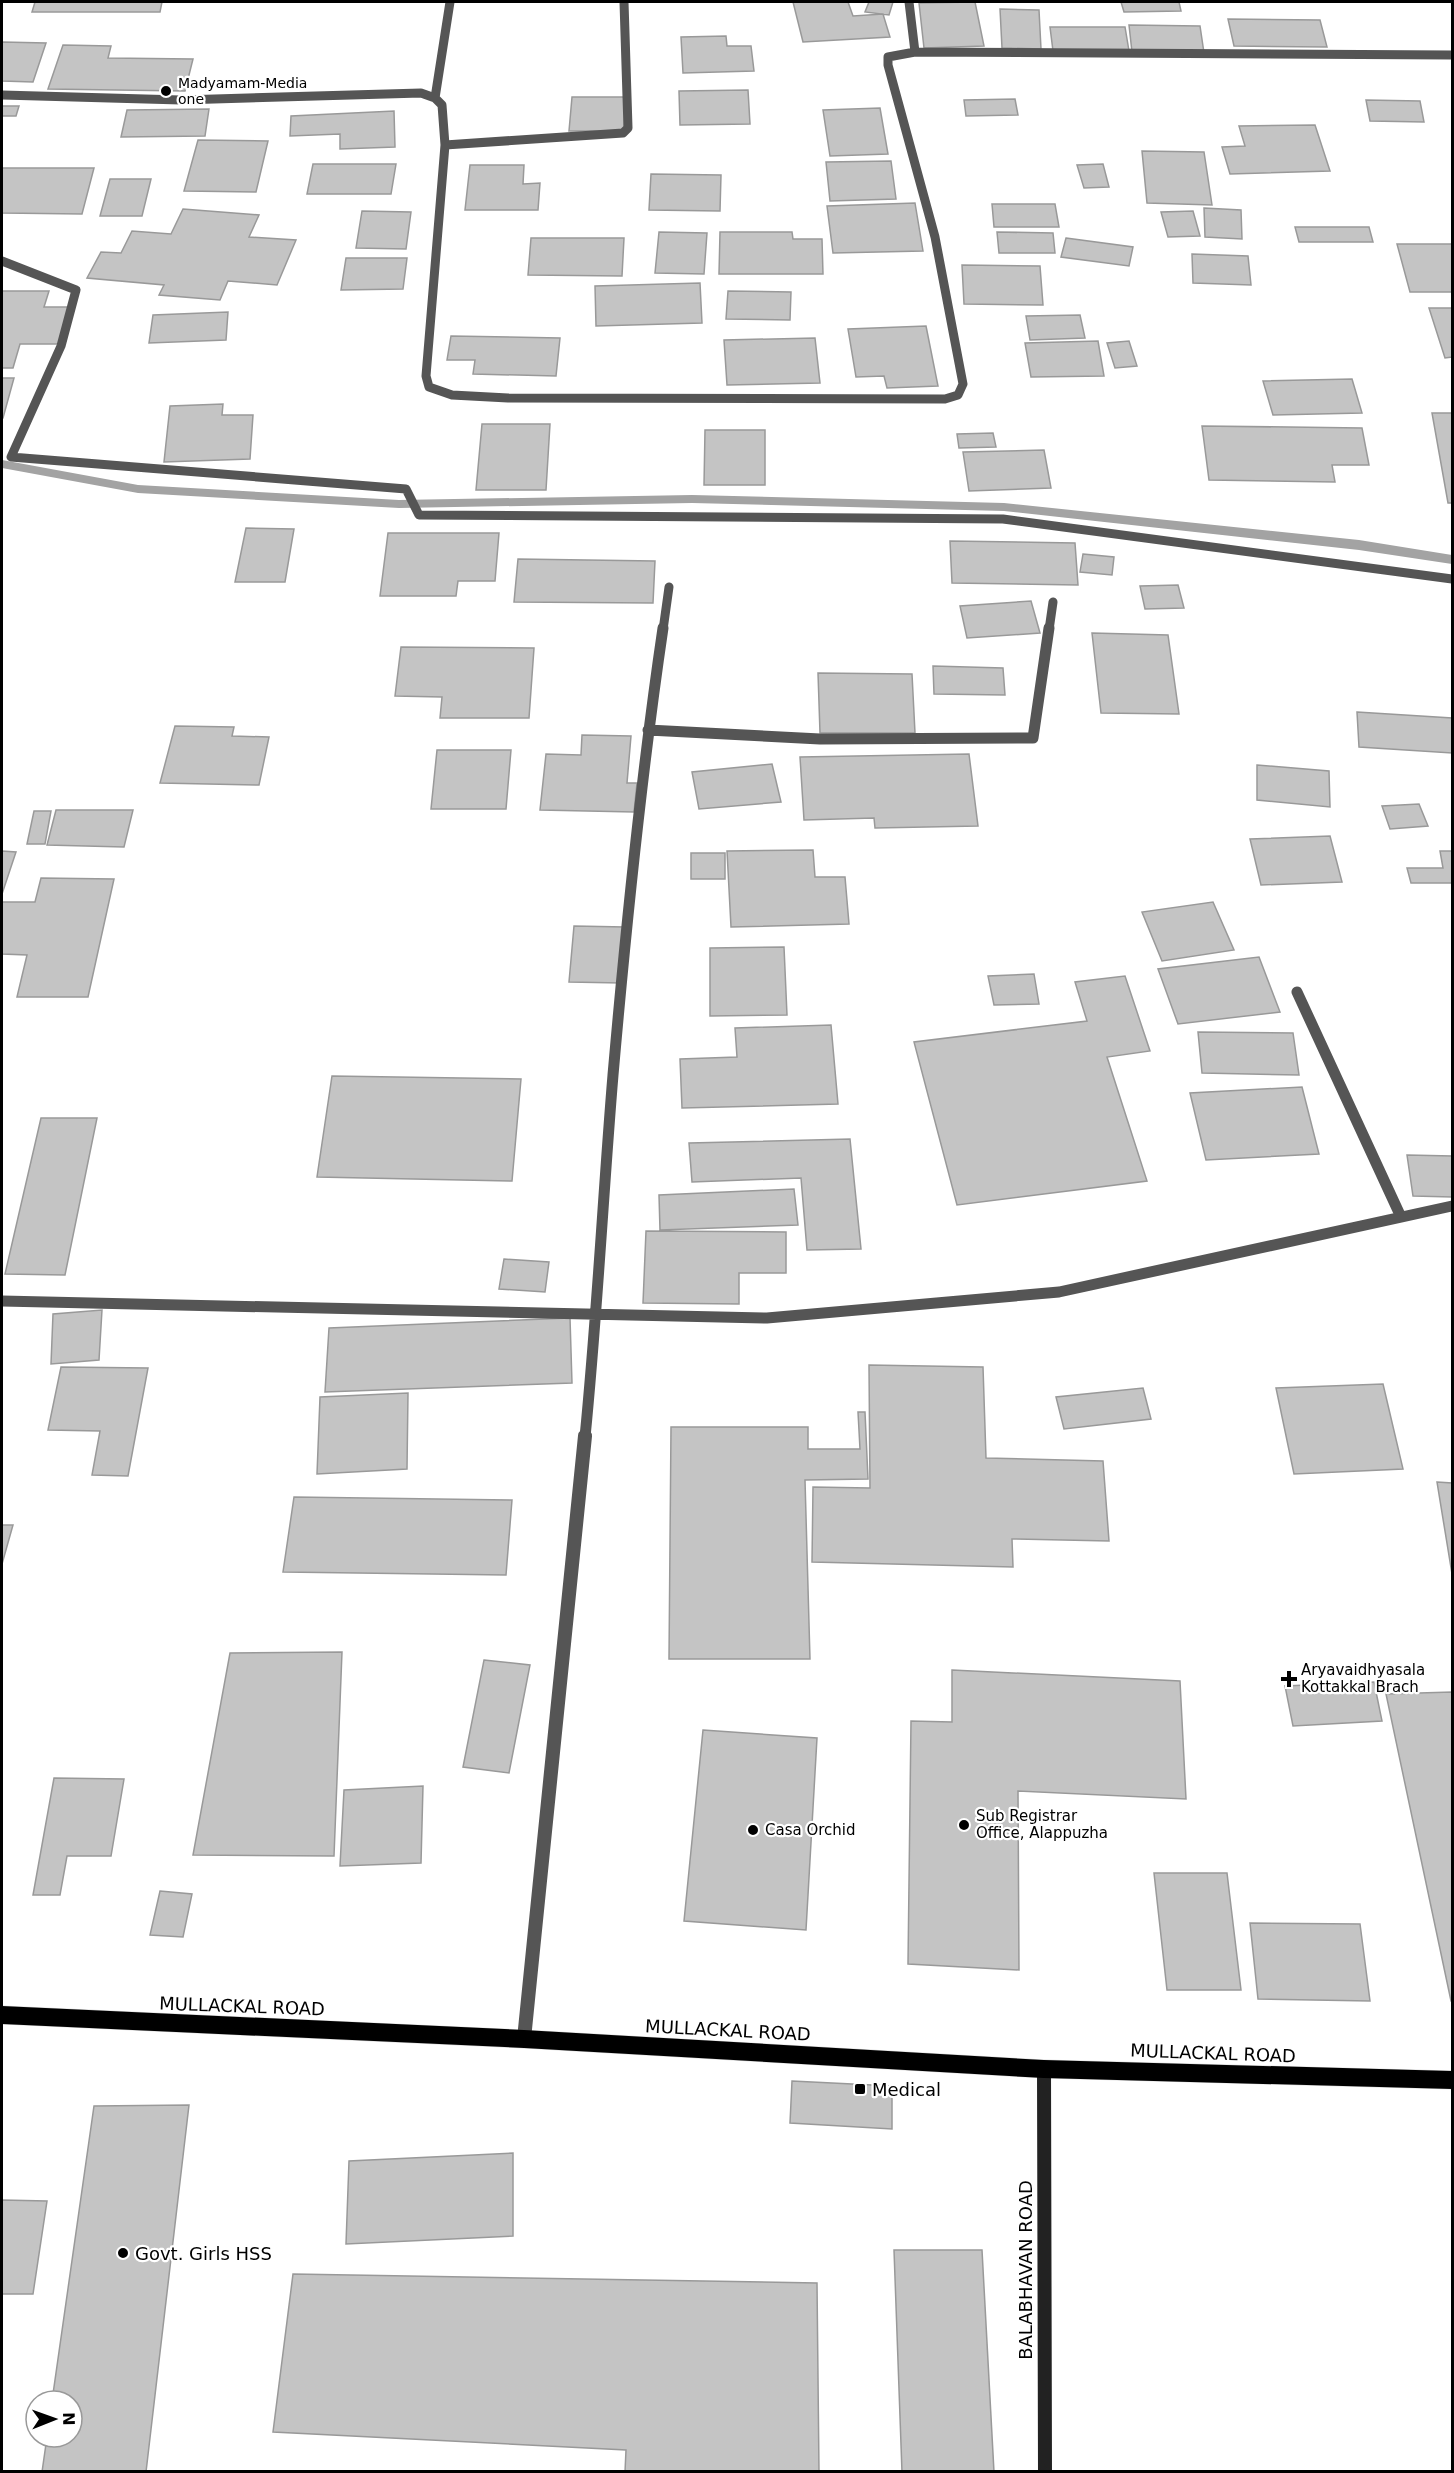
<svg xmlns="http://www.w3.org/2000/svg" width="1454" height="2473" viewBox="0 0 1454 2473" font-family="'DejaVu Sans',sans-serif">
<rect width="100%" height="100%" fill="#fff"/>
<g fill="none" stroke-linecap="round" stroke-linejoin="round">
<path fill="#a3a3a3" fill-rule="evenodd" d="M2 460 138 485 399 500 692 495 1004 503 1359 540 1452 555V564L1359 550 1004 511 692 503 399 508 138 493 2 468Z"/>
</g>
<path fill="#c4c4c4" stroke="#999" stroke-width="1.5" d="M35 2H162L160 12H32Z
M793 2H848L853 16 883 14 890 37 803 42Z
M869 2H893L889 15 865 12Z
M975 2 984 46 924 48 919 3Z
M1121 2H1179L1181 11 1124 12Z
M1000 9 1039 10 1041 49 1002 48Z
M1228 19 1320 20 1327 47 1234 46Z
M1129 25 1200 26 1204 53 1132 52Z
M1050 27H1125L1129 51H1053Z
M726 36 727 46H751L754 71 683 73 681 37Z
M2 42 46 43 33 82 2 81Z
M63 45 111 46 108 58 193 59 185 91 48 89Z
M748 90 750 124 680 125 679 91Z
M572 97H626L624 131H569Z
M1015 99 1018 115 966 116 964 100Z
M1366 100 1420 101 1424 122 1370 121Z
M2 106H19L16 116H2Z
M880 108 888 154 830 156 823 110Z
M209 109 205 136 121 137 127 110Z
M394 111 395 147 340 149V134L290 136 291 116Z
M1315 125 1330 171 1230 174 1222 147 1245 146 1239 126Z
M198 140 268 141 256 192 184 191Z
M1142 151 1204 152 1212 205 1147 203Z
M891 161 896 199 830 201 826 162Z
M313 164H396L391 194H307Z
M1103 164 1109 187 1084 188 1077 165Z
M470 165H524L523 184 540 183 538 210H465Z
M2 168H94L82 214 2 213Z
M651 174 721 175 720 211 649 210Z
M110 179H151L142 216H100Z
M915 203 923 251 833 253 827 206Z
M992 204H1055L1059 227H994Z
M1204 208 1241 210 1242 239 1205 237Z
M183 209 259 215 249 237 296 240 277 285 228 281 220 300 159 295 164 285 87 278 101 252 121 253 132 231 171 234Z
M362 211 411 212 406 249 356 248Z
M1193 211 1200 236 1168 237 1161 212Z
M1295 227H1369L1373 242H1299Z
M659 232 707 233 704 274 655 273Z
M720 232H792L793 239H822L823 274H719Z
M997 232 1053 233 1055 253H999Z
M531 238H624L622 276 528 275Z
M1066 238 1133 247 1129 266 1061 257Z
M1397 244H1452V292H1410Z
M1192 254 1248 256 1251 285 1193 283Z
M346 258H407L403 289 341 290Z
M962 265 1040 266 1043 305 964 304Z
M700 283 702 323 596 326 595 286Z
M2 291H49L44 307H70L60 344H20L13 368H2Z
M728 291 791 292 790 320 726 319Z
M1429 308H1452V357L1445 358Z
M228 312 226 340 149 343 153 315Z
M1080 315 1085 338 1030 340 1026 316Z
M926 326 938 386 887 388 884 376 856 377 848 329Z
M451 336 560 338 556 376 473 374 475 360H447Z
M815 338 820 383 727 385 724 340Z
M1098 341 1104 376 1031 377 1025 343Z
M1129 341 1137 366 1115 368 1107 343Z
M2 378H14L3 418H2Z
M1352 379 1362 413 1273 415 1263 381Z
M223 404 222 415H253L250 459 164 462 170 406Z
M1432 413H1452V503H1448Z
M482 424H550L546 490H476Z
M1202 426 1362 428 1369 465H1332L1335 482 1209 480Z
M705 430H765V485H704Z
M993 433 996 447 959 448 957 434Z
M1044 450 1051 488 969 491 963 452Z
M246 528 294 529 285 582H235Z
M388 533H499L495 581H458L456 596H380Z
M950 541 1075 543 1078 585 952 583Z
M1083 554 1114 557 1112 575 1080 572Z
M518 559 655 561 653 603 514 602Z
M1178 585 1184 608 1145 609 1140 586Z
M1031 601 1040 633 967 638 960 606Z
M1092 633 1168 635 1179 714 1101 713Z
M401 647 534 648 529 718H440L442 697 395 696Z
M933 666 1003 668 1005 695 934 694Z
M818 673 912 674 915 733H820Z
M1357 712 1452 718V753L1359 747Z
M175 726 234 727 232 736 269 737 259 785 160 783Z
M582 735 631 736 627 783H637L634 812 540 810 546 754 581 755Z
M437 750H511L506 809H431Z
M969 754 978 826 875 828 874 818 804 820 800 757Z
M772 764 781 802 699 809 692 772Z
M1257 765 1329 771 1330 807 1257 800Z
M1419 804 1428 826 1390 829 1382 806Z
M56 810H133L124 847 47 845Z
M34 811H51L45 844H27Z
M1330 836 1342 882 1261 885 1250 839Z
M813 850 815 877H845L849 924 731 927 727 851Z
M2 851 16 852 2 894Z
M1440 851H1452V883H1411L1407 868H1443Z
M691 853H725V879H691Z
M41 878 114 879 88 997H17L27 955 2 954V902H35Z
M1213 902 1234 950 1162 961 1142 912Z
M574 926 625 927 621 983 569 982Z
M784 947 787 1015 710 1016V948Z
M1259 957 1280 1012 1178 1024 1158 969Z
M1034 974 1039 1004 994 1005 988 976Z
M1125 976 1150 1051 1107 1057 1147 1181 957 1205 914 1042 1087 1021 1075 982Z
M831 1025 838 1104 682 1108 680 1059 737 1057 735 1028Z
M1198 1032 1293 1033 1299 1075 1202 1073Z
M332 1076 521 1079 512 1181 317 1177Z
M1302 1087 1319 1154 1206 1160 1190 1093Z
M41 1118H97L65 1275 5 1274Z
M850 1139 861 1249 807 1250 801 1178 692 1182 689 1143Z
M1407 1155 1452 1156V1197L1413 1196Z
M794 1189 798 1225 660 1230 659 1195Z
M646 1231 786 1232V1273H739V1304L643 1303Z
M504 1259 549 1262 545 1292 499 1289Z
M102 1310 99 1360 51 1364 53 1314Z
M570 1318 572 1383 325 1392 329 1328Z
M869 1365 983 1367 986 1458 1103 1461 1109 1541 1012 1539 1013 1567 812 1562 813 1487 870 1488Z
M61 1367 148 1368 128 1476 92 1475 100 1431 48 1430Z
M1383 1384 1403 1469 1294 1474 1276 1388Z
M1143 1388 1151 1419 1064 1429 1056 1397Z
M408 1393 407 1469 317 1474 320 1397Z
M858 1412H865L868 1479 805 1480 810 1659H669L671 1427H808V1449H860Z
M1437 1482 1452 1483V1574Z
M294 1497 512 1500 506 1575 283 1572Z
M2 1525H13L2 1564Z
M342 1652 334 1856 193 1855 230 1653Z
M484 1660 530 1665 509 1773 463 1767Z
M952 1670 1180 1681 1186 1799 1018 1791 1019 1970 908 1964 911 1721 952 1722Z
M1374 1682 1382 1721 1293 1726 1285 1686Z
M1452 1692V2001H1451L1386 1694Z
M703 1730 817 1738 806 1930 684 1921Z
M54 1778 124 1779 111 1856H67L60 1895H33Z
M423 1786 421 1863 340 1866 344 1790Z
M1154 1873H1227L1241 1990H1167Z
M160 1891 192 1894 183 1937 150 1935Z
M1250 1923 1360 1924 1370 2001 1258 1999Z
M792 2081 892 2086V2129L790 2123Z
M189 2105 146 2472H42L47 2437H72V2401H52L94 2106Z
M513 2153V2236L346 2244 349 2161Z
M2 2200 47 2201 33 2294H2Z
M894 2250H982L994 2472H902Z
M293 2274 817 2283 819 2472H625L626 2450 273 2432Z"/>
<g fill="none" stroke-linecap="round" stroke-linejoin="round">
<g stroke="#dbdbdb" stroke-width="1">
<path id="primary" d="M2 2006 524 2030 1044 2060 1452 2071V2089L1044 2078 524 2048 2 2024Z"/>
</g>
<path stroke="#555" stroke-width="9" d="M909 2 915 52 1452 55
M2 95 181 100 421 93 435 98 442 105 445 145 426 376 429 387 452 395 508 398 945 399 958 395 963 384 935 237 888 65V57L915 52
M435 98 450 2
M445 145 623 133 628 128 624 2
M2 261 76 290 61 346 11 457 406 489 419 515 1003 519 1452 579
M663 630 669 587
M1049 630 1053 602"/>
<path stroke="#555" stroke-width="11" d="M648 730 820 739 1033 738 1049 628
M1297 992 1401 1217
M2 1301 767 1318 1059 1292 1452 1206
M585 1437C597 1317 603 1196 613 1075 626 926 641 777 663 628"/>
<path stroke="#555" stroke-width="14" d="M524 2039 585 1436"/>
<path stroke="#222" stroke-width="14" d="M1044 2069 1045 2472"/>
<use href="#primary" fill="#000" fill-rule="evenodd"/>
</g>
<g fill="#000" stroke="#fff" stroke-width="2">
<circle cx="166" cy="91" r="6"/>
<path d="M1286 1670h6v6h6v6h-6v6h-6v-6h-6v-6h6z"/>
<circle cx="964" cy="1825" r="6"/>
<circle cx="753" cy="1830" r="6"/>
<rect x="854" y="2083" width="12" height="12" rx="3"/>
<circle cx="123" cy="2253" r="6"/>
</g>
<g text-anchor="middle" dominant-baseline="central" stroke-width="4.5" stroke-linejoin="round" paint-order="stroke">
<g font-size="14" fill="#000" stroke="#fff" text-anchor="start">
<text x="178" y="83">Madyamam-Media<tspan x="178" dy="16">one</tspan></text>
</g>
<g font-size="15" fill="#000" stroke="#fff" text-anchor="start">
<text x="1301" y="1670">Aryavaidhyasala<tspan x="1301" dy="17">Kottakkal Brach</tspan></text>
<text x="976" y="1816">Sub Registrar<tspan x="976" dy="17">Office, Alappuzha</tspan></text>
<text x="765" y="1830">Casa Orchid</text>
</g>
<g font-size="18" fill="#000" stroke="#fff">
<text transform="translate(242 2006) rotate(2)">MULLACKAL ROAD</text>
<text transform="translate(728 2030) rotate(3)">MULLACKAL ROAD</text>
<text transform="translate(1213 2053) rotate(2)">MULLACKAL ROAD</text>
<text transform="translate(1025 2270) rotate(-90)">BALABHAVAN ROAD</text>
</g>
<g font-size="18" fill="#000" stroke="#fff" text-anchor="start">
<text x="872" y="2089">Medical</text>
<text x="135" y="2253">Govt. Girls HSS</text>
</g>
</g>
<rect width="1454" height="2473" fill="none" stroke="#000000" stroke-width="6"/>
<g transform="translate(54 2419) rotate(89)"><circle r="28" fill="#ffffff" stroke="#999999" stroke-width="1.5"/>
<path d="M0-4.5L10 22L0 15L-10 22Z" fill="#000000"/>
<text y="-9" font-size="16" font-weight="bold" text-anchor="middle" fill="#000000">N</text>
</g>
</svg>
